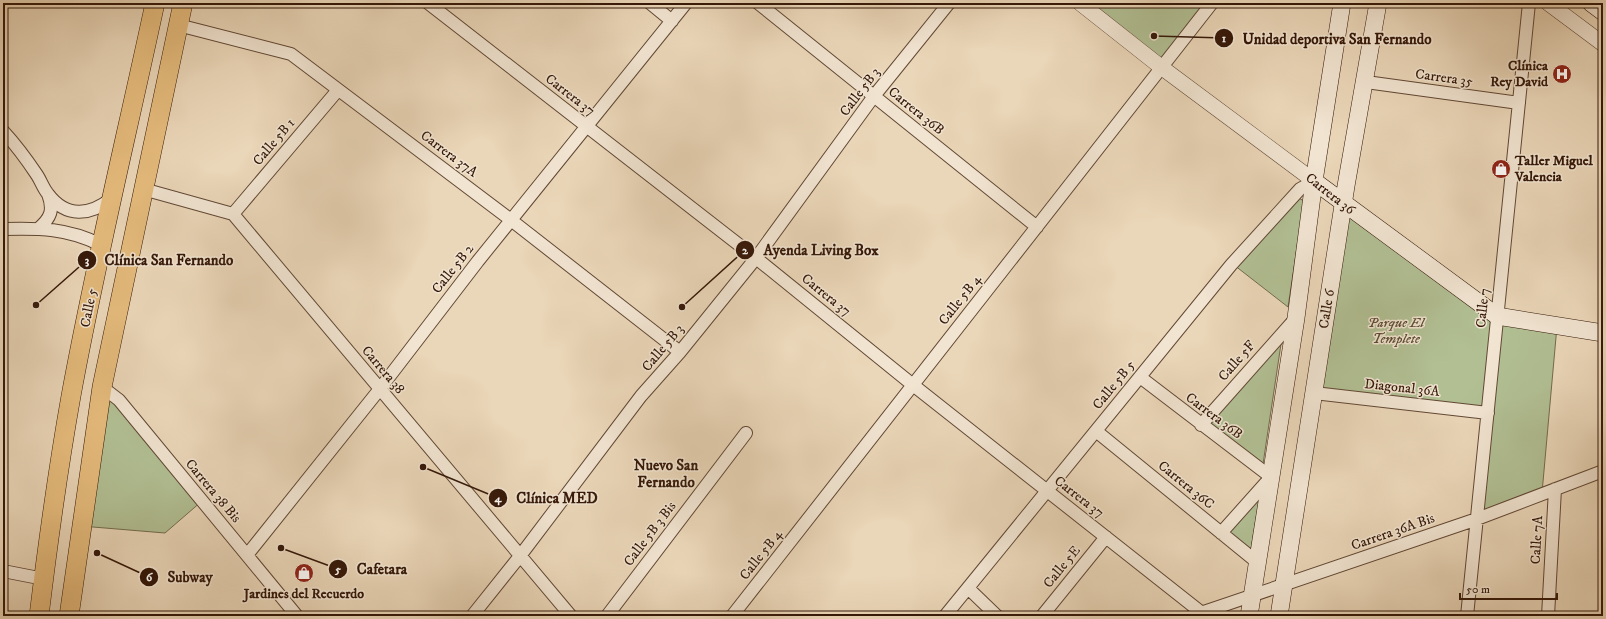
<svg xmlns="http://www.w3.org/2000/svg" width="1606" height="619" viewBox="0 0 1606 619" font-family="'IM FELL DW Pica',serif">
<rect width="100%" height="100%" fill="#ead6b8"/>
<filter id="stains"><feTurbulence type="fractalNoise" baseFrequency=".005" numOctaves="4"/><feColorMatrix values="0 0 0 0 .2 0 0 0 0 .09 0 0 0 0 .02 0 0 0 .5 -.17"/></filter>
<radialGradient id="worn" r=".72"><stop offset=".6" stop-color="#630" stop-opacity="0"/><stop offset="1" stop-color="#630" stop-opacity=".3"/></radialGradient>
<path fill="#b1bf93" stroke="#736c4e" d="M1080 3H1212L1161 67Z
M1297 197 1304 201 1288 307 1234 265Z
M1344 203 1497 316 1557 326 1542 493 1477 519 1487 413 1314 393Z
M1281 344 1263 464 1204 424Z
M102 387 202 501 165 533 81 526Z
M1260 495 1250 555 1224 532Z"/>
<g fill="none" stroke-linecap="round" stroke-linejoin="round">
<g stroke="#624835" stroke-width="14">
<path id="minor" d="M428 3 756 258 913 385 1202 613
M650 3 672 21
M758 3 1037 227
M178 25 291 54 511 220 680 352
M1366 82 1519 103
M3 131C16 145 27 160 37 175 41 181 43 188 48 194 66 218 90 216 112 198
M143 189 233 214 571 616
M233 214 338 90
M3 229C39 228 68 228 101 245
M38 229C51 218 54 210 48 194
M1140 377 1271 477 1221 533
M102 387 119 400 297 616
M1314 393 1488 413
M1201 425 1296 318
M1096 431 1257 562
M247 555 379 390 478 261 686 3
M3 571 44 579
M968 588 997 616
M472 616 520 556 641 396 680 352 756 258 874 96 949 3
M607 616 746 433
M732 616 1212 3
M945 616 1231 265 1300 189 1314 181
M1042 616 1106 537
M1192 616 1477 519 1603 471
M1467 616 1529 3
M1548 616 1555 489"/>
</g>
<g stroke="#624835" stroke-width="16">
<path id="tertiary" d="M1080 3 1161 67 1314 181
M1548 3 1603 44"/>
</g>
<g stroke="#351809" stroke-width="18">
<path id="secondary" d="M1591 3 1603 12
M1314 181 1497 316 1603 333
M1249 616 1296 318 1314 181 1342 3
M1279 616 1346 186 1378 3"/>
</g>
<g stroke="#351809" stroke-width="20">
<path id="primary" d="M39 616C48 542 58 469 71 396 95 264 127 134 155 3
M69 616 102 387 183 3"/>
</g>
<use href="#minor" stroke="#f1e4d1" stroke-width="12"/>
<use href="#tertiary" stroke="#f1e4d1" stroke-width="15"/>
<use href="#secondary" stroke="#f1e4d1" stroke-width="17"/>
<use href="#primary" stroke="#e5bb7c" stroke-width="19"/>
</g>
<defs>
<g id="hospital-disc" transform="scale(1)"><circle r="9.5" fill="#8f2418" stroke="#f1e4d1"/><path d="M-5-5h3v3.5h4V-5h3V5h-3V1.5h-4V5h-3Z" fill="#fff"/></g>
<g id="shop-disc" transform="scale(1)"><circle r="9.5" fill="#8f2418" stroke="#f1e4d1"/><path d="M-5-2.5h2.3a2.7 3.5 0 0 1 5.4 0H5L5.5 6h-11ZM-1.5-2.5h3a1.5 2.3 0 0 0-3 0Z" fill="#fff"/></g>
</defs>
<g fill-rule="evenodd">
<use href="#hospital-disc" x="1562" y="74"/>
<use href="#shop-disc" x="1501" y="169"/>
<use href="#shop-disc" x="304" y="573"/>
</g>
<g text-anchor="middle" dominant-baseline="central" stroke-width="3" stroke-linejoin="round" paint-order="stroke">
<g font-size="14" font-weight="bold" fill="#351809" stroke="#f1e4d1" text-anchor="end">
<text x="1548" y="66">Clínica<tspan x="1548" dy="16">Rey David</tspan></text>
<text x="1515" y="161" text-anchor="start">Taller Miguel<tspan x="1515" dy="16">Valencia</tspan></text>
<text x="304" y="594" text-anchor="middle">Jardines del Recuerdo</text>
</g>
<g font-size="14" fill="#351809" stroke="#f1e4d1">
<text transform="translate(1444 78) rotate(8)">Carrera 35</text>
<text transform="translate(860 92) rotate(-53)">Calle 5B 3</text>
<text transform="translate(570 95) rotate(38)">Carrera 37</text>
<text transform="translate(916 111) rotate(39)">Carrera 36B</text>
<text transform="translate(274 142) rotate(-50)">Calle 5B 1</text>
<text transform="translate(449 154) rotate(37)">Carrera 37A</text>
<text transform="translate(1330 194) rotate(38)">Carrera 36</text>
<text transform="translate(453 269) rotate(-52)">Calle 5B 2</text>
<text transform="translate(826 295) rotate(39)">Carrera 37</text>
<text transform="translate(960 300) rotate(-52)">Calle 5B 4</text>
<text transform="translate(89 308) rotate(-79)">Calle 5</text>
<text transform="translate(1483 308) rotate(-84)">Calle 7</text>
<text transform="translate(1327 309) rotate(-81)">Calle 6</text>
<text transform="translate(663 348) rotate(-50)">Calle 5B 3</text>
<text transform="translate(1237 361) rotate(-49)">Calle 5F</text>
<text transform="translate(383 370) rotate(50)">Carrera 38</text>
<text transform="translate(1114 385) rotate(-51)">Calle 5B 5</text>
<text transform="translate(1402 388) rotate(6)">Diagonal 36A</text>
<text transform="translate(1214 416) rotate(37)">Carrera 36B</text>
<text transform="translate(1186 485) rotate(39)">Carrera 36C</text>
<text transform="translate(213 491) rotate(50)">Carrera 38 Bis</text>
<text transform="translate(1079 497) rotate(38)">Carrera 37</text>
<text transform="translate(1393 532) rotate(-19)">Carrera 36A Bis</text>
<text transform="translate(650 534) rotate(-53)">Calle 5B 3 Bis</text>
<text transform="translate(1537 540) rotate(-87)">Calle 7A</text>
<text transform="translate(761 555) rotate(-52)">Calle 5B 4</text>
<text transform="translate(1062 567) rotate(-51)">Calle 5E</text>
</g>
<g font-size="14" font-style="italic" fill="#5a4a32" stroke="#f1e4d1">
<text x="1396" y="323">Parque El<tspan x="1396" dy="16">Templete</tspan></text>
</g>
<g font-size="15" font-weight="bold" fill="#351809" stroke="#f1e4d1">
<text x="666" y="465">Nuevo San<tspan x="666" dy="17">Fernando</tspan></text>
</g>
</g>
<path fill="none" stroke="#351809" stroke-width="1.5" d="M1154 36L1224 38M682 307L745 250M36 305L87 260M423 467L498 498M281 548L338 569M97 553L149 577"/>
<g fill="#351809" stroke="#f1e4d1" stroke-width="1.5">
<circle cx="1154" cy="36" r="4"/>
<circle cx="682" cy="307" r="4"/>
<circle cx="36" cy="305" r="4"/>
<circle cx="423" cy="467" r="4"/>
<circle cx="281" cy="548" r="4"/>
<circle cx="97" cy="553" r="4"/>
<circle cx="1224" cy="38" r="10"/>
<circle cx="745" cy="250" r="10"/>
<circle cx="87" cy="260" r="10"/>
<circle cx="498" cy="498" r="10"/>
<circle cx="338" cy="569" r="10"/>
<circle cx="149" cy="577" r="10"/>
</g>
<g font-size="12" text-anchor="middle" font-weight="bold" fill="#fff">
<text x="1224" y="42">1</text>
<text x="745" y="254">2</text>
<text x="87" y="264">3</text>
<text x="498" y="502">4</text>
<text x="338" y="573">5</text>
<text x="149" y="581">6</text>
</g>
<g font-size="15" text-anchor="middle" font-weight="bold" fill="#351809" stroke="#f1e4d1" stroke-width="3" stroke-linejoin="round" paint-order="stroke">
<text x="1337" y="44">Unidad deportiva San Fernando</text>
<text x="821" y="255">Ayenda Living Box</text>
<text x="169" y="265">Clínica San Fernando</text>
<text x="557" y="503">Clínica MED</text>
<text x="382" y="574">Cafetara</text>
<text x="190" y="582">Subway</text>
</g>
<rect width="1606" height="619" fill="none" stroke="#ead6b8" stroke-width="16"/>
<rect x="4" y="4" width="1598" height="611" fill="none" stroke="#351809" stroke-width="2"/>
<rect x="8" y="8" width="1590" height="603" fill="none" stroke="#351809"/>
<path d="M1460 593v6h97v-6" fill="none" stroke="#351809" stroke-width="2"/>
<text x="1466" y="593" font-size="12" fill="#351809" stroke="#f1e4d1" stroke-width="3" paint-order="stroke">50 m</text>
<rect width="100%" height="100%" filter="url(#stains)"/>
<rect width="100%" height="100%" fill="url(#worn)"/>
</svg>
